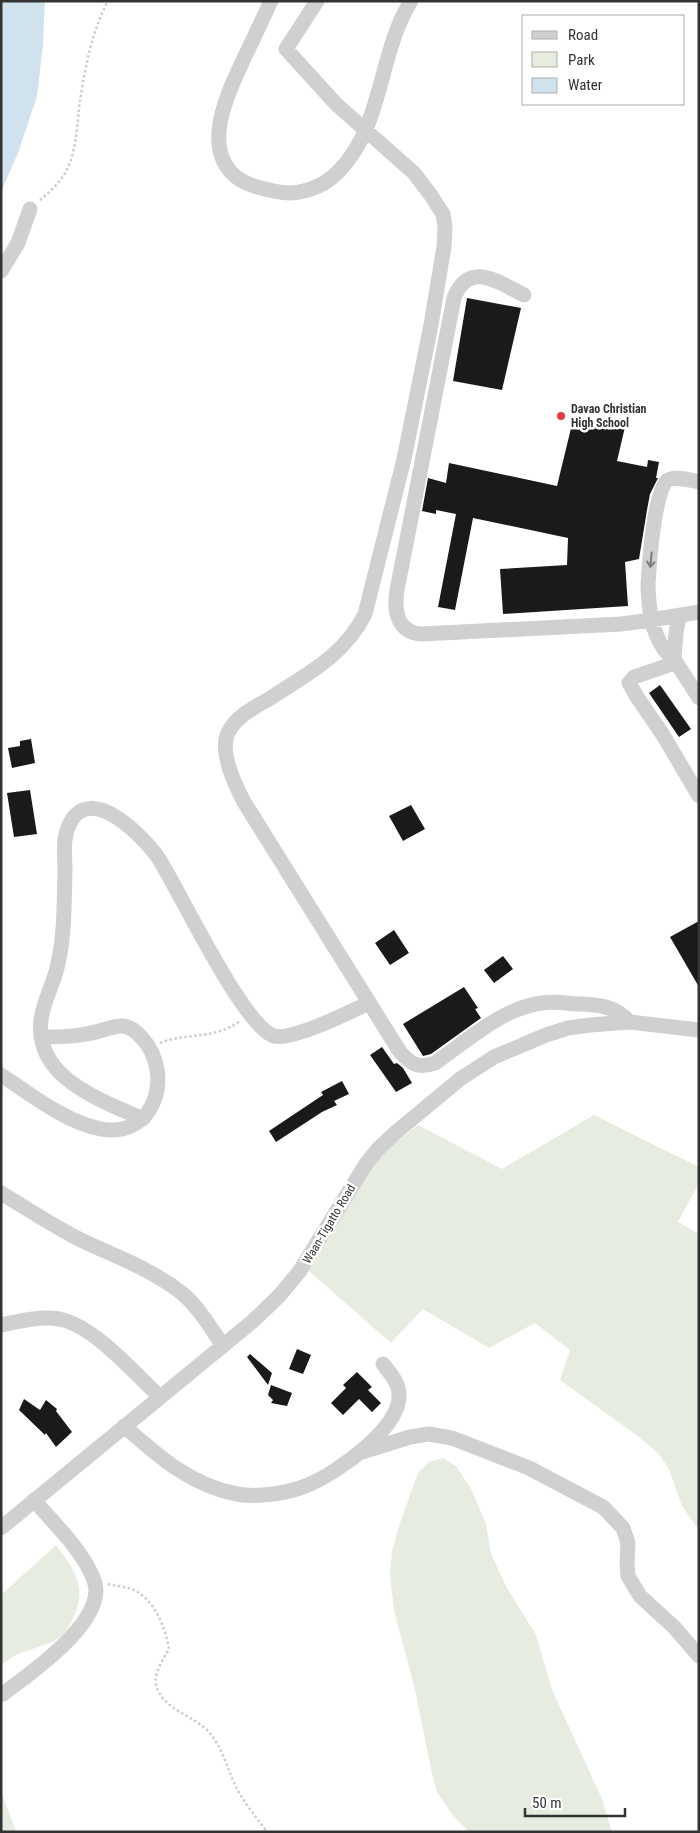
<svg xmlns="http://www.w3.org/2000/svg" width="700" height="1833" viewBox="0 0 700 1833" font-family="'Roboto Condensed',sans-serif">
<rect width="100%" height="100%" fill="#fff"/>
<path fill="#e6ecdf" d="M594 1115 699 1167V1183L678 1222 699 1234V1530L682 1506 669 1469 658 1453 635 1434 560 1380 570 1350 535 1323 489 1348 423 1309 391 1343 309 1271 372 1168 385 1151 418 1125 502 1169Z
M443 1458 456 1466 471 1489 486 1524 491 1554 507 1588 536 1635 552 1690 602 1799 612 1832H469L454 1817 437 1792 432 1774 414 1685 394 1611 390 1575 392 1551 401 1520 418 1473 429 1462Z
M56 1545C74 1569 88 1588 73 1618 70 1626 64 1635 57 1639 43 1647 28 1649 14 1656 10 1659 5 1662 1 1665V1595Z
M1 1792 16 1831V1832H1Z"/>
<path fill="#cfe2ee" d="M1 1H45L43 44 37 96 18 153 1 192Z"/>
<path fill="#1a1a1a" d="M467 298 521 308 502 390 453 381Z
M574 416 625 427 617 461 647 467 648 460 659 462 656 478H658L650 494 647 510 639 559 625 562 628 606 503 614 500 569 567 565 568 538 473 518 455 610 438 607 456 514 436 510V514L422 511 428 478 446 483 449 463 557 486Z
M660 685 691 729 679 737 649 693Z
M31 739 35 763 12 768 8 748 20 746V741Z
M30 790 37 834 14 837 7 793Z
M411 805 425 829 403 841 389 816Z
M699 921V987L670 937Z
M394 930 409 953 390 965 375 943Z
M503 956 513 969 494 983 484 970Z
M464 987 478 1008 475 1009 481 1018 431 1054 423 1056 403 1024Z
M382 1047 394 1064 397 1063 403 1068 412 1083 396 1092 370 1055Z
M342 1081 349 1094 334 1101 337 1105 322 1112 276 1142 269 1131 323 1095 321 1092Z
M297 1349 311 1355 303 1374 289 1369Z
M250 1354 272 1373 268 1385 247 1357Z
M357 1372 372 1387 368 1390 381 1403 372 1412 359 1399 343 1415 331 1403 346 1388 343 1385Z
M271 1385 292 1393 287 1406 271 1403 273 1400 268 1395Z
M24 1399 40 1410 46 1400 57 1409 56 1411 72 1432 56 1447 46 1433 45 1435 19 1410Z"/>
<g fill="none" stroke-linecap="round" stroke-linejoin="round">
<path stroke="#cdcdcd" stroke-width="2.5" stroke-dasharray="2.5 2.5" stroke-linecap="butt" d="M40 200C51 191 63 180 69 165 77 145 77 122 80 101 85 68 92 30 108 1
M160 1043C188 1032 214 1040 240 1021
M108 1584C117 1586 128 1587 136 1591 156 1603 165 1627 169 1649 163 1660 152 1675 157 1688 165 1710 194 1716 209 1732 223 1748 228 1772 238 1791 246 1805 257 1818 267 1832"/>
<path stroke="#d0d0d0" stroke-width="15" d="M271 1C262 20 254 38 245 56 230 89 200 145 235 176 246 185 260 188 274 191 297 197 323 188 339 171 384 124 378 54 411 1
M317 1 286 49 336 104 414 173 430 194 443 214 445 227 444 247 431 325 404 459 365 614C344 656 307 674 269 699 255 707 235 717 228 733 219 752 235 785 244 802L400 1052C411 1064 418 1069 435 1063 467 1041 502 1008 542 1003 553 1001 566 1003 577 1004 600 1005 613 1005 630 1022
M1 271 18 243 30 209
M524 295C498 282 469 260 454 298L397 590C394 609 396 632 421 634L621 624 651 620C656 635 661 650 674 659
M699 482C690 480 677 476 668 480 654 488 649 568 648 585 648 597 650 609 651 620L699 612
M679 616 676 633 674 659 699 698
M675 663 634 677 629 683 637 697 663 735 699 796
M1 1075C32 1095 65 1122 101 1129 156 1139 174 1073 142 1038 137 1032 131 1027 123 1026 114 1025 97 1033 86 1034 71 1037 56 1037 41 1037
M143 1119C101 1100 34 1078 41 1020 43 1002 53 985 57 968 65 936 64 902 65 870 65 854 62 838 70 823 91 782 145 838 159 859 180 892 243 1026 274 1036 292 1041 350 1012 369 1003
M1 1193C28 1209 53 1226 81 1240 116 1257 152 1269 183 1294 199 1308 211 1328 223 1346
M1 1325C20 1321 40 1316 59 1319 95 1326 134 1373 160 1397
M124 1426C157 1455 191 1486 237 1494 258 1498 289 1493 308 1485 337 1473 401 1428 399 1394 399 1383 390 1373 383 1364
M362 1452 410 1437 429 1434 452 1438 529 1468 603 1507 623 1528 628 1543 627 1562 628 1576 640 1596 675 1628 699 1656
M1 1528 253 1321 280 1295 299 1272 366 1164 378 1149 395 1133 460 1079 494 1057 546 1035 568 1028 590 1025 630 1022 699 1030
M3 1694C30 1673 109 1620 94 1580 82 1549 54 1524 34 1500"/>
</g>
<defs><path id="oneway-shaft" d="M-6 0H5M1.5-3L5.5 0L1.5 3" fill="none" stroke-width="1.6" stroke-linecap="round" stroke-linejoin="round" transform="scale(1.25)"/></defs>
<use stroke="#7a7a7a" href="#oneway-shaft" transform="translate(651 560) rotate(95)"/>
<circle fill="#e63946" stroke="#fff" stroke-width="2" cx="561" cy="416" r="5"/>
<g text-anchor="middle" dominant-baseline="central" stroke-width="5" stroke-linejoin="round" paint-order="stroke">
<g font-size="12" font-weight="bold" fill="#333" stroke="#fff" text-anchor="start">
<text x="571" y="409">Davao Christian<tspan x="571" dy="14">High School</tspan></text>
</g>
<g font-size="12" fill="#333" stroke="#fff">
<text transform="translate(329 1224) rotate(-59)">Waan-Tigatto Road</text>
</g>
</g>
<rect width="700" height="1833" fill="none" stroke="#333333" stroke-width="5"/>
<rect x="522" y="15" width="162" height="90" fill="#ffffff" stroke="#adadad"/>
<rect x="532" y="31" width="25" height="8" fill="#d0d0d0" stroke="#adadad"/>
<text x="568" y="40" font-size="15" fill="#333333">Road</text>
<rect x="532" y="52" width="25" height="15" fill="#e6ecdf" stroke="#adadad"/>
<text x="568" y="65" font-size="15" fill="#333333">Park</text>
<rect x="532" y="78" width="25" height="15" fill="#cfe2ee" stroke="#adadad"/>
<text x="568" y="90" font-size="15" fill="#333333">Water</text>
<path d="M525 1808v8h100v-8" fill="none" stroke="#333333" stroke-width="2.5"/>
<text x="532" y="1808" font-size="15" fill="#333333" stroke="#ffffff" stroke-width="4" paint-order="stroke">50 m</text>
</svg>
